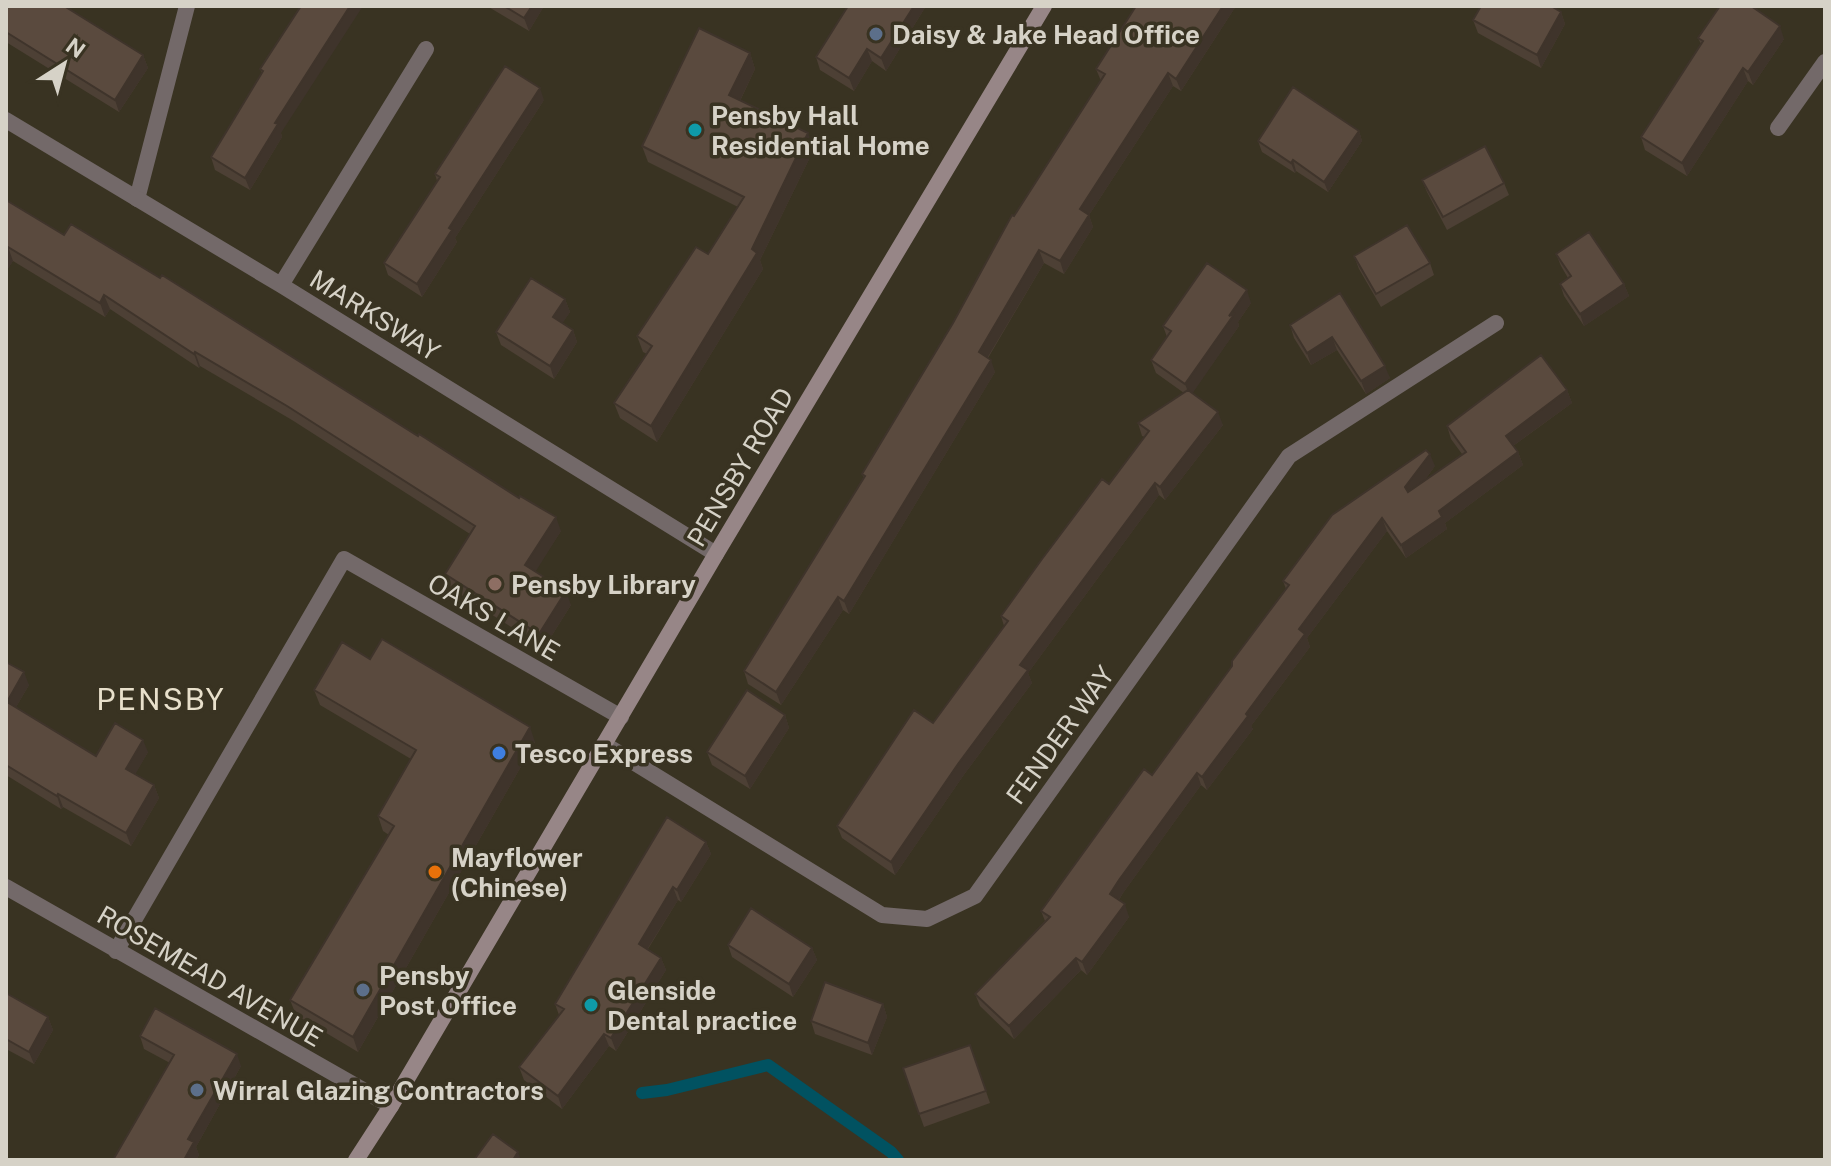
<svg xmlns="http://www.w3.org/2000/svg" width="1831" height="1166" viewBox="0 0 1831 1166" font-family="'Public Sans',sans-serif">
<rect width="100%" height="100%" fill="#393322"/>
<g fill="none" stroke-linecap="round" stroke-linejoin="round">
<path stroke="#015261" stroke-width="12" d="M642 1093 667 1090 768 1065 891 1152 898 1160"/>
<path stroke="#736969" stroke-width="16" d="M137 199 187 6
M116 951 344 559 621 717"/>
<path stroke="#736969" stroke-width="16" d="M6 120 281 285 716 554
M1778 128 1825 62
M281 285 426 49
M604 744 882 915 927 919 975 896 1289 456 1496 323
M6 887 391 1106"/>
<path stroke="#978687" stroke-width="16" d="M356 1160 391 1106 716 554 1044 6"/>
</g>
<path fill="#4d4035" d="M6 6 143 55 148 68 119 112 6 42Z
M301 6 281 133 282 137 250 190 215 170 211 157 262 73 260 69Z
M487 6H544L529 31Z
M848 6H926L886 71 872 61 854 91 820 70 816 57Z
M1136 6H1236L1181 91 1173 86 1089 215 1093 227 1064 274 1044 263 988 358 995 372 849 614 843 610 781 705 748 684 744 671 864 478 862 474 953 323 1014 216 1101 81 1096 69Z
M1561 12 1565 24 1541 68 1478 33 1473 20Z
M1698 38 1784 39 1753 85 1748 81 1687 176 1645 150 1641 137 1701 44Z
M750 53 755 69 740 101 814 149 760 260 763 269 657 442 620 418 614 403 647 354 643 352 637 336 708 254 738 207 648 162 642 146Z
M544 100 455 238 457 242 422 297 388 275 384 263 437 181 435 174Z
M1359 131 1362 141 1328 192 1296 171 1295 173 1262 152 1258 141Z
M1422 180 1504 183 1509 195 1447 230 1427 192Z
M6 200 561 531 535 571 571 605 544 648 450 588 445 574 470 534 292 420 200 366 199 368 110 309 105 317 13 261 6 271Z
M1556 254 1624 284 1629 296 1584 326 1564 296 1560 284 1568 278 1561 266Z
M1354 256 1430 263 1434 275 1381 307 1359 269Z
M1340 293 1390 378 1366 394 1337 350 1311 365 1294 338 1290 325Z
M565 299 570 312 562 323 573 330 577 342 554 379 501 345 496 332Z
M1251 303 1238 322 1239 326 1192 393 1223 425 1165 500 1159 495 1028 673 1032 683 963 776 895 875 842 838 837 826 933 723 1004 626 1001 616 1109 484 1145 437 1142 436 1138 423 1184 393 1156 373 1151 360 1167 337 1163 326Z
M1567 390 1572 403 1513 446 1518 452 1523 465 1445 523 1447 529 1406 558 1387 531 1307 638 1310 647 1251 726 1253 729 1207 790 1201 785 1123 893 1119 900 1129 917 1087 975 1081 970 1014 1039 980 1006 975 994 1045 921 1041 911 1152 775 1232 666 1286 589 1283 581 1435 466 1424 481 1462 454 1451 439 1447 426Z
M370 659 535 742 358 1052 296 1015 290 1000 389 835 383 831 378 816 411 759 320 705 314 690Z
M6 662 29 685 16 707 96 756 148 752 135 774 154 785 159 798 131 846 63 807 61 809 6 775Z
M785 715 789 728 750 789 712 765 707 752Z
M706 842 711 854 681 902 678 900 648 949 661 958 666 970 616 1051 609 1046 562 1109 524 1080 519 1067 559 1015 555 1004Z
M728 945 812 948 817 960 793 997 732 957Z
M6 993 48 1017 53 1030 34 1064 6 1049Z
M883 1004 887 1017 872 1055 815 1034 811 1021Z
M140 1036 241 1066 196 1147 199 1155 196 1160 170 1063 144 1049Z
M970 1045 990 1103 924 1127 903 1068Z"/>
<path fill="#3f342b" d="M350 6H363L281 133 282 137 250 190 245 178 275 123Z
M532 6H544L529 31 524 18Z
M914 6H926L886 71 881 58Z
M1223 6H1236L1181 91 1176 79Z
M1561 12 1565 24 1541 68 1537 55Z
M1780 26 1784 39 1753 85 1748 72Z
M867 49 872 61 854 91 849 78Z
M750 53 755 69 735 111 729 95Z
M143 55 148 68 119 112 115 100Z
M1743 68 1748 81 1687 176 1682 163Z
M1168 73 1173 86 1089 215 1093 227 1064 274 1060 261 1080 209Z
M540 88 544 100 455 238 457 242 422 297 417 284 449 228Z
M1359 131 1362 141 1328 192 1324 182Z
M808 133 814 149 760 260 763 269 657 442 651 426 752 249Z
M1293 160 1296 171 1295 173 1291 163Z
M8 247 13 261 6 272V250Z
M1039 250 1044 263 983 365 979 352Z
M1624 284 1629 296 1584 326 1580 314Z
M1247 290 1251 303 1238 322 1239 326 1190 397 1185 384Z
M104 295 110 309 105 317 100 303Z
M565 299 570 312 558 330 553 317Z
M573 330 577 342 554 379 550 366Z
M1332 337 1337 350 1311 365 1307 353Z
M195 352 200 366 199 368 194 354Z
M991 360 995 372 849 614 844 601Z
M1385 366 1390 378 1366 394 1361 381Z
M1567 390 1572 403 1510 448 1506 436Z
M1218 412 1223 425 1165 500 1160 487Z
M1518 452 1523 465 1445 523 1447 529 1406 558 1401 545 1439 511Z
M1430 454 1435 466 1410 500 1405 487Z
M1155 483 1159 495 1028 673 1032 683 963 776 895 875 891 862 1020 665Z
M556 517 561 531 531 579 525 565Z
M1382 518 1387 531 1307 638 1310 647 1251 726 1253 729 1207 790 1202 777 1246 714 1299 629Z
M566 591 571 605 544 648 539 634Z
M838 597 843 610 781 705 776 692Z
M24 672 29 685 12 714 7 702Z
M785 715 789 728 750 789 745 776Z
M530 727 535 742 358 1052 353 1037Z
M143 740 148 752 131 782 126 769Z
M1197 773 1201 785 1123 893 1115 906 1110 894 1119 880Z
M154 785 159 798 131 846 126 833Z
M58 794 63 807 61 809 57 796Z
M706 842 711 854 681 902 677 890Z
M673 887 678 900 643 956 639 944Z
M1125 904 1129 917 1087 975 1082 962Z
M812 948 817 960 793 997 789 984Z
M661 958 666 970 616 1051 611 1038Z
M1076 958 1081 970 1014 1039 1009 1026Z
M883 1004 887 1017 872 1055 868 1043Z
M48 1017 53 1030 34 1064 29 1052Z
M604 1034 609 1046 562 1109 558 1096Z
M237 1054 241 1066 196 1147 199 1155 196 1160H184L188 1139Z
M518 1152 521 1160H513Z"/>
<path fill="#5a4a3e" stroke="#3f342b" stroke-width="2" d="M6 6H64L143 55 115 100 6 32Z
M301 6H350L275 123 278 124 245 178 211 157 263 71 260 69Z
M504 6H532L524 18Z
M848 6H914L881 58 867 49 849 78 816 57Z
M1136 6H1223L1176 79 1168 73 1080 209 1089 215 1060 261 1039 250 979 352 991 360 844 601 838 597 776 692 744 671 865 476 862 474 953 323 1012 215 1014 216 1105 74 1096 69Z
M1481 6H1551L1561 12 1537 55 1473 20Z
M1720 6H1751L1780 26 1748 72 1743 68 1682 163 1641 137 1703 41 1698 38Z
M699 28 750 53 729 95 808 133 752 249 757 253 651 426 614 403 652 346 637 336 696 247 708 254 744 197 642 146Z
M505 66 540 88 449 228 452 230 417 284 384 263 440 177 435 174Z
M1293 87 1359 131 1324 182 1293 160 1291 163 1258 141Z
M1485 146 1504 183 1443 217 1422 180Z
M6 200 64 235 71 224 160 278 162 275 418 436 419 434 519 498 520 496 556 517 525 565 566 591 539 634 445 574 475 526 287 406 195 352 194 354 104 295 100 303 8 247 6 250Z
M1407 225 1430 263 1376 294 1354 256Z
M1589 232 1624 284 1580 314 1560 284 1571 276 1556 254Z
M1207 263 1247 290 1229 316 1235 313 1185 384 1151 360 1171 331 1163 326Z
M531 278 565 299 553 317 573 330 550 366 496 332Z
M1340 293 1385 366 1361 381 1332 337 1307 353 1290 325Z
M1541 355 1567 390 1506 436 1518 452 1439 511 1442 517 1401 545 1382 518 1299 629 1305 634 1246 714 1248 716 1202 777 1197 773 1119 880 1110 894 1125 904 1082 962 1076 958 1009 1026 975 994 1050 917 1041 911 1144 769 1152 775 1232 666V661L1289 585 1283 581 1332 515 1426 450 1430 454 1405 487 1408 492 1466 452 1447 426Z
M1188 390 1218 412 1160 487 1155 483 1020 665 1028 670 958 764 891 862 837 826 914 710 933 723 1008 621 1001 616 1042 559 1102 479 1109 484 1149 431 1138 423Z
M382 639 530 727 353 1037 290 1000 394 826 378 816 416 750 314 690 342 642 370 659Z
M6 662 24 672 7 702 96 756 115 723 143 740 126 769 154 785 126 833 58 794 57 796 6 765Z
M747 690 785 715 745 776 707 752Z
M667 817 706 842 677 890 673 887 639 944 661 958 611 1038 604 1034 558 1096 519 1067 564 1009 555 1004Z
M751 908 812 948 789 984 728 945Z
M825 982 883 1004 868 1043 811 1021Z
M6 993 48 1017 29 1052 6 1039Z
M155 1008 237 1054 188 1139 194 1142 184 1160H113L174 1055 140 1036Z
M970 1045 986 1091 919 1114 903 1068Z
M493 1134 518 1152 513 1160H474Z"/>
<g fill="#5c6f8a" stroke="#393322" stroke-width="3">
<circle cx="876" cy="34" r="8"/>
<circle cx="363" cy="990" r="8"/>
<circle cx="197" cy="1090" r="8"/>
</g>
<g fill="#0f9aa8" stroke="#393322" stroke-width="3">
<circle cx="695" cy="130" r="8"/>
<circle cx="591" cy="1005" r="8"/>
</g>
<circle fill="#8d6e63" stroke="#393322" stroke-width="3" cx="495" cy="584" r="8"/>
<circle fill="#3f7fe0" stroke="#393322" stroke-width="3" cx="499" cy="753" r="8"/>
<circle fill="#e8710a" stroke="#393322" stroke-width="3" cx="435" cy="872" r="8"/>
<g text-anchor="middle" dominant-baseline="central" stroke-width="7" stroke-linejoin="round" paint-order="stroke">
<g font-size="26" font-weight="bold" fill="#d6d2c7" stroke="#393322" text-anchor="start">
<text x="892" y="34">Daisy &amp; Jake Head Office</text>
<text x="711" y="115">Pensby Hall<tspan x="711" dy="30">Residential Home</tspan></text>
<text x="511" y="584">Pensby Library</text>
<text x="515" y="753">Tesco Express</text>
<text x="451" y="857">Mayflower<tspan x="451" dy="30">(Chinese)</tspan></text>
<text x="379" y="975">Pensby<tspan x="379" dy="30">Post Office</tspan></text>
<text x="607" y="990">Glenside<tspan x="607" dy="30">Dental practice</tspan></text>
<text x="213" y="1090">Wirral Glazing Contractors</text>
</g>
<g font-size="26" fill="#d6d2c7" stroke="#393322">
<text transform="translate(375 315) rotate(32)">MARKSWAY</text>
<text transform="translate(740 467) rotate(-59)">PENSBY ROAD</text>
<text transform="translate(494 617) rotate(30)">OAKS LANE</text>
<text transform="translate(1060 735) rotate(-54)">FENDER WAY</text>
<text transform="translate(210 976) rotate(30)">ROSEMEAD AVENUE</text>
</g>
<g font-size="30" letter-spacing="2" fill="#e8e0cb" stroke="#393322">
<text x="161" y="699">PENSBY</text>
</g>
</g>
<rect width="1831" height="1166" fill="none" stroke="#d6d2c7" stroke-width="16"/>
<g transform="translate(64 64) rotate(36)" stroke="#393322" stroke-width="6" paint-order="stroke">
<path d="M0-6L14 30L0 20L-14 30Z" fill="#d6d2c7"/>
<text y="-12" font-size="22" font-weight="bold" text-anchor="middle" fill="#d6d2c7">N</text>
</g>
</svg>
